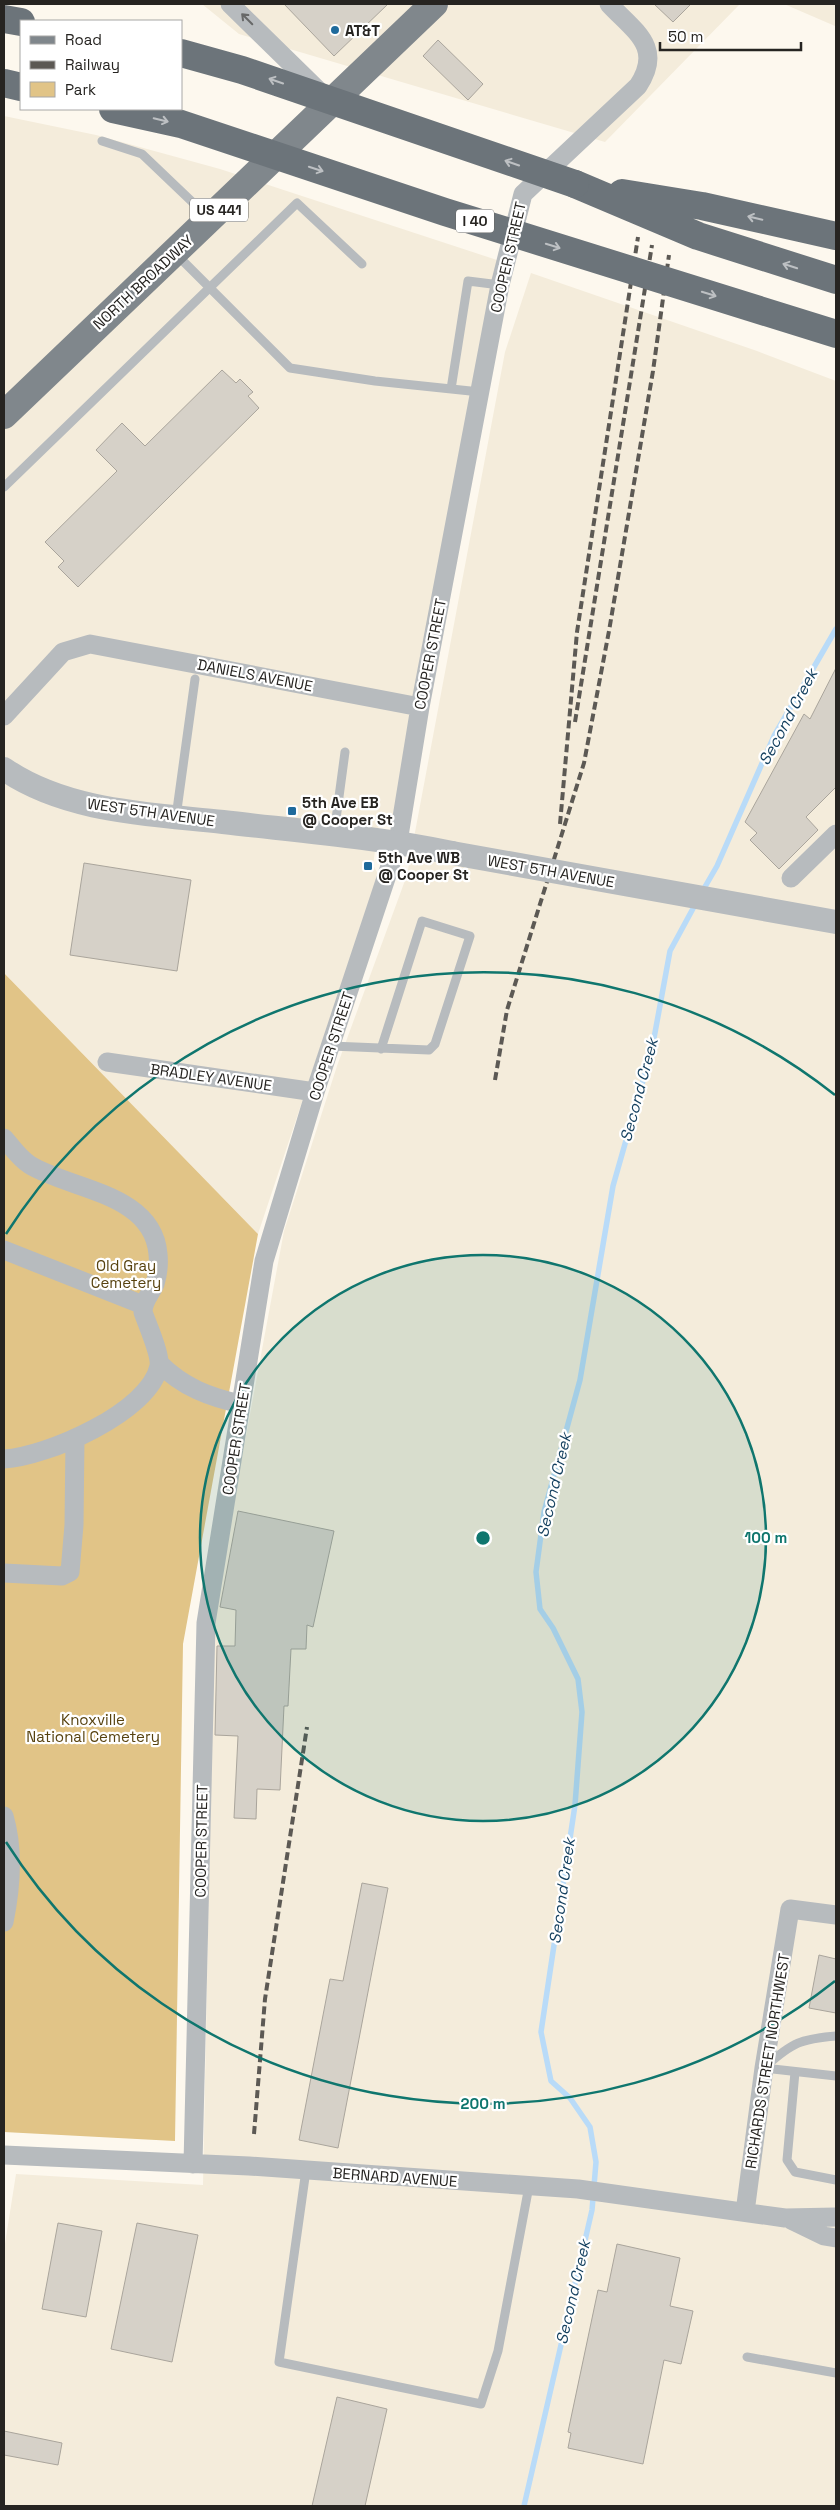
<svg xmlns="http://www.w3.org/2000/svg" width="840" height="2510" viewBox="0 0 840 2510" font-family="'Space Grotesk',sans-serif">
<rect width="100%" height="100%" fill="#fdf8ee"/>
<path fill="#f4ecdb" d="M202 4H740L605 142 239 34Z
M784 4H836V27L835 26Z
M4 116 96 135 220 169 500 261 395 813 379 823 373 865 378 874 258 1234 4 973Z
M531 273 757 351 836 381V2506H4V2250L16 2174 203 2185 214 1630 225 1549 284 1231 337 1066 407 875 505 352Z"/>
<path fill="#e1c487" d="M4 973 258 1234 183 1644 175 2141 4 2132Z"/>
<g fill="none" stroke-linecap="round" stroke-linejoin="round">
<path stroke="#b9dbf8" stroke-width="5.5" d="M702 892 717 866 774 736 836 629
M524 2506 592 2210 596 2162 590 2127 570 2098 551 2081 541 2032 575 1805 582 1712 578 1679 553 1628 540 1609 536 1572 544 1512 580 1380 613 1186 652 1049 670 951 696 903"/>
</g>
<path fill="#d6d1c8" stroke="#aaa59c" d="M284 4H388L334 56Z
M654 4H691L673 22Z
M438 40 483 84 468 100 423 56Z
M222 370 236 383 240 379 253 392 248 396 259 408 78 587 58 567 64 561 45 542 117 471 96 450 122 423 145 446Z
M836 668V787L806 817 818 830 779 869 750 840 757 833 745 822 804 714 810 719Z
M84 863 191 880 177 971 70 955Z
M238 1511 334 1531 313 1627 307 1625 306 1649H291L288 1706H284L280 1790 257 1789 256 1819 234 1818 238 1736 215 1735 217 1646H235L236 1610 220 1607Z
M362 1883 388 1888 338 2148 299 2140 330 1979 343 1981Z
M819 1955 836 1959V2013L809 2008Z
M58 2223 102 2231 86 2317 42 2309Z
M137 2223 198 2235 172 2362 111 2349Z
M617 2244 680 2258 670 2306 693 2311 681 2364 664 2360 643 2464 568 2448 571 2433 568 2432 598 2290 607 2292Z
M337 2397 387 2409 365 2506H312Z
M4 2431 62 2443 58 2465 4 2455Z"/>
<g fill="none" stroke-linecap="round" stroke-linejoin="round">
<path stroke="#b7bbbe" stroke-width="9" d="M102 141 142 154 208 217
M176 254 290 368 375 381 480 392
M451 389 468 281 500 285
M4 487 297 203 362 264
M176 817 195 679
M334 834 345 752
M331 1046 429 1050 435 1044 470 936 422 921 381 1049
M766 2066C793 2042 801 2039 836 2036
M764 2068 836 2076
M795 2072 787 2160 795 2172 836 2180
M306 2170 279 2362 481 2404 498 2351 529 2186
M747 2357 836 2373"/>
<path stroke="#b7bbbe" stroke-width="19" d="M230 4 323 95
M4 716 63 652 90 644 420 707
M791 878 836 834
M107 1062 315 1092
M4 1138C12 1147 19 1158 30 1165 71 1190 153 1193 158 1254 159 1264 158 1274 155 1284 151 1294 143 1300 143 1312 147 1324 161 1355 159 1366 150 1412 46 1457 4 1459
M4 1250 143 1305
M160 1364C183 1387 209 1397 241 1404
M4 1573 62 1576 70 1572 74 1525 75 1439
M4 1816C14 1850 11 1888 4 1922
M4 2155 249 2166 578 2189 785 2218 836 2217
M193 2164 206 1623 264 1261 315 1092 398 842 420 707 500 285 523 194 638 86C664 47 634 31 609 4
M745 2212 764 2068 790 1909 836 1915
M791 2220 824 2236 836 2238"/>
<path stroke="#b7bbbe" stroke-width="24" d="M4 769C66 812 150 814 223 822 300 831 376 837 452 853"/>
<path stroke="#80878c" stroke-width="28" d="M4 415 434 4"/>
<path stroke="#6c747a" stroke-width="28" d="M4 19 21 22
M4 83 21 87
M575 184 698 236 836 280
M622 193 702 206 836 236"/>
<path stroke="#5c5954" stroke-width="4" stroke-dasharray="8 4" stroke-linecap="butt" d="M575 722 652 245
M560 824 577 632 638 237
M495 1080 507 1010 584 763 609 631 653 371 669 255
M254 2134 265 1999 307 1727"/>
<path stroke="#b7bbbe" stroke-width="24" d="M452 853 836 922"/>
<path stroke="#6c747a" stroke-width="28" d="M181 53 242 70 575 184
M113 109 181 124 445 212 836 334"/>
</g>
<defs><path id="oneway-shaft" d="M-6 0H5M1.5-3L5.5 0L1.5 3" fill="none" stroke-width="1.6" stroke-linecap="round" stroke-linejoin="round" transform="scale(1.25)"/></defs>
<use stroke="#676868" href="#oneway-shaft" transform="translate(247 19) rotate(-135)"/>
<g stroke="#bdc0c3">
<use href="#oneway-shaft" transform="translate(276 81) rotate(-161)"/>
<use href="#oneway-shaft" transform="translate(161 120) rotate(13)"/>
<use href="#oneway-shaft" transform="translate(512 163) rotate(-161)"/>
<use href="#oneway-shaft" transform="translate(316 169) rotate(18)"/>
<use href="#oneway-shaft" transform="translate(755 218) rotate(-167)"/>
<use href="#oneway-shaft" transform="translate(553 246) rotate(17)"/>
<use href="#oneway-shaft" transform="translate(790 266) rotate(-162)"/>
<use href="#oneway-shaft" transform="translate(709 294) rotate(17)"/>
</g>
<circle cx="483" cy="1538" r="283" fill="#0f766e" fill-opacity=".12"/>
<g fill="none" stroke="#0f766e" stroke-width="2.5">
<circle cx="483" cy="1538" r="283"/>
<path d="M835 1981A566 566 0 0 1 6 1842M6 1234A566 566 0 0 1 835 1095"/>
</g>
<g fill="#1e6a9c" stroke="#fff" stroke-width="2">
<circle cx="335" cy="30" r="5"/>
<rect x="287" y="806" width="10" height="10" rx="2.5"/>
<rect x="363" y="861" width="10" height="10" rx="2.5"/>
</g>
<g text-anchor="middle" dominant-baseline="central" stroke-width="4.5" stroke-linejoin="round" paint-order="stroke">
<g fill="#fff" stroke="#676664" stroke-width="1">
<rect x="190" y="198.5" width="58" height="23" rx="4"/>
<rect x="456" y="209.5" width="38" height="23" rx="4"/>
</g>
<g font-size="14" font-weight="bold" fill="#262421">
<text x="219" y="210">US 441</text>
<text x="475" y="221">I 40</text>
</g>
<g font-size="15" font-weight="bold" fill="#262421" stroke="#fff" text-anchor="start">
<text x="345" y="30">AT&amp;T</text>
<text x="302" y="802">5th Ave EB<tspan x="302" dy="17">@ Cooper St</tspan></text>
<text x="378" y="857">5th Ave WB<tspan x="378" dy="17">@ Cooper St</tspan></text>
</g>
<g font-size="15" fill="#262421" stroke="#fff">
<text transform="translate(508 257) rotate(-77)">COOPER STREET</text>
<text transform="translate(143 282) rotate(-43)">NORTH BROADWAY</text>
<text transform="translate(430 654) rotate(-79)">COOPER STREET</text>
<text transform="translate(255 675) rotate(11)">DANIELS AVENUE</text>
<text transform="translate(151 812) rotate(8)">WEST 5TH AVENUE</text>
<text transform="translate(551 871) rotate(10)">WEST 5TH AVENUE</text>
<text transform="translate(331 1046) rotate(-72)">COOPER STREET</text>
<text transform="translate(211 1077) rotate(8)">BRADLEY AVENUE</text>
<text transform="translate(236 1439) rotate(-81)">COOPER STREET</text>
<text transform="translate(201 1841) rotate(-89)">COOPER STREET</text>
<text transform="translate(767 2061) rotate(-81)">RICHARDS STREET NORTHWEST</text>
<text transform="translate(395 2177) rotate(4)">BERNARD AVENUE</text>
</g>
<g font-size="15" fill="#57420f" stroke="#fff">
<text x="126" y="1265">Old Gray<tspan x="126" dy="17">Cemetery</tspan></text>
<text x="93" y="1719">Knoxville<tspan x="93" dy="17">National Cemetery</tspan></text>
</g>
<g font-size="16" font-style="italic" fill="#133f5e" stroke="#fff">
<text transform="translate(788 717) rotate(-62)">Second Creek</text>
<text transform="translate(639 1090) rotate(-75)">Second Creek</text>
<text transform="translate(554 1485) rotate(-77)">Second Creek</text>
<text transform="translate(562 1891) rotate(-82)">Second Creek</text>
<text transform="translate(573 2292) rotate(-77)">Second Creek</text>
</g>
</g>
<circle cx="483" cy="1538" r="8" fill="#0f766e" stroke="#fff" stroke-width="2.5"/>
<g font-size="15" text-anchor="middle" font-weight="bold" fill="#0f766e" stroke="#fff" stroke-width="4.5" stroke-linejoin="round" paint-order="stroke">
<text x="766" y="1543">100 m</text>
<text x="483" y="2109">200 m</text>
</g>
<rect width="840" height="2510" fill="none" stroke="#262421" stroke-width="10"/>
<rect x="20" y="20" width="162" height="90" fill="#ffffff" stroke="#a8a7a6"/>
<rect x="30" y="36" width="25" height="8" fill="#80878c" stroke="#a8a7a6"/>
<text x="65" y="45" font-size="15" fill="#262421">Road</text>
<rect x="30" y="61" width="25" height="8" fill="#5c5954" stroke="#a8a7a6"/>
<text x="65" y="70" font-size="15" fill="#262421">Railway</text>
<rect x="30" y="82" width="25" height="15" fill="#e1c487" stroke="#a8a7a6"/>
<text x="65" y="95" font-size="15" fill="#262421">Park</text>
<path d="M660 42v8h141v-8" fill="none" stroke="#262421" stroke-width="2.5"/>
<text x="668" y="42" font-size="15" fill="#262421" stroke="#ffffff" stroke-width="4" paint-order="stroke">50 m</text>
</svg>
